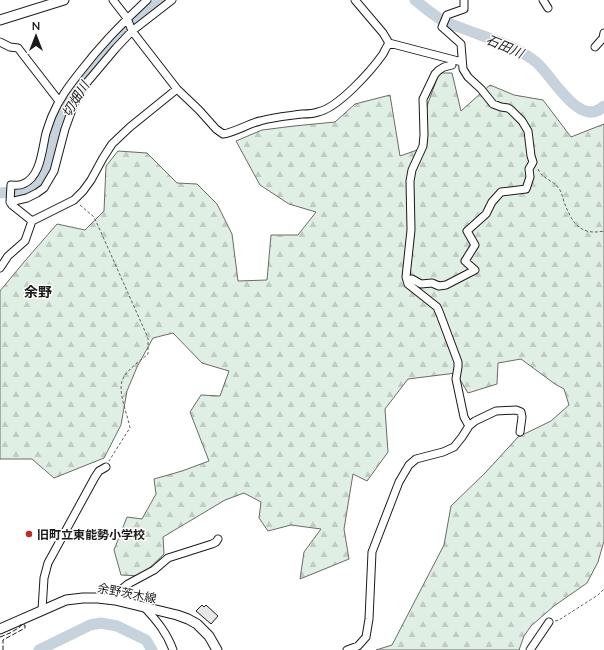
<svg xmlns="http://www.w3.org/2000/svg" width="604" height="650" viewBox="0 0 604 650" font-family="Lato,'Noto Sans JP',sans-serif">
<defs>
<pattern id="forest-firs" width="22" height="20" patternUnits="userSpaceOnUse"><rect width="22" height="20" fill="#e0efe3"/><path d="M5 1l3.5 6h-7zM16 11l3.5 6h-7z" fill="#c0ccc2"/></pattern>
</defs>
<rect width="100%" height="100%" fill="#fff"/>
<path fill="url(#forest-firs)" stroke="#6a6a6a" d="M439 73H452L461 111 490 85 514 95 543 100 571 137 604 124V541L598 562 587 583 554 606 531 626 524 636 519 650H376L392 645 444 545 451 506 486 472 518 437 551 421 569 405 564 389 555 384 521 359 498 363 497 384 468 393 456 373 408 379 385 409 388 452 367 481 353 474 344 529 349 559 300 579 304 552 321 529 291 525 268 531 259 518 261 502 244 493 225 500 163 537 164 554 141 576 121 575 114 550 127 517 142 519 156 494 154 479 182 471 209 461 190 412 201 395 220 396 229 371 202 363 173 333 153 338 137 367 127 391 121 425 104 458 54 478 32 459H0V291L24 262 57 224 85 230 104 211 106 166 118 151 147 153 177 183 197 184 217 204 232 234 238 281 267 280 271 235H298L316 212 289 204 260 185 236 141 262 130 294 126 335 122 355 104 390 95 400 156 420 149 427 106Z"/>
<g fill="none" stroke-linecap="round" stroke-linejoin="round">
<path stroke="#c6d2dc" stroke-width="11" d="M415 0C424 7 433 15 442 20 447 23 453 25 459 27 484 37 515 45 536 62 552 75 580 130 604 106
M0 193C12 191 26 193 35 185 52 171 50 148 57 129 60 120 65 110 70 102 94 62 127 30 161 0
M39 650 80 630 90 625 101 623 117 626 146 640 152 650"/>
</g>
<path fill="#e6e6e6" stroke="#1a1a1a" d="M202 605 204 607 206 605 218 616 211 624 196 611Z"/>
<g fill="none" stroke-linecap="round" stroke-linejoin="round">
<g stroke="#1a1a1a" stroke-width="9">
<path id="minor" d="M113 0 127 18 132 31 177 89 199 110 216 129 223 134C236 132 247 124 260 121 274 117 288 116 302 114 307 114 313 114 318 112 338 108 371 71 383 54 385 50 387 46 389 43
M355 0 383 33 389 43 462 62
M543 0 548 8
M0 42 10 47 18 48 59 101
M595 47 603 38 604 33
M452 65 444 67 439 70 435 74 423 99 424 135 423 146 412 170 410 181 411 230 406 277 408 284 437 307 440 314 458 362V367L456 379 464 417 469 426
M10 202 11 185C15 185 19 186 23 184 41 177 42 149 46 133 48 127 50 121 52 116 59 99 69 86 80 72 100 46 123 22 147 0
M32 221 12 205 10 202 27 198 37 193 44 188 54 171 65 129 78 93 116 48 132 31 172 0
M0 268 8 256 25 241 32 221 74 200 83 191 91 180 103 158 112 144 130 127 177 89
M407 280 412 279 421 284 432 283 439 286 446 285 475 270 465 261 475 245 467 231 486 214 492 202 501 192 526 189 530 177 529 169 533 162 531 156 528 131 522 121 511 110 508 108 501 107 493 104 481 89 468 77 463 69 461 44 442 27 447 15 464 9V0
M127 603 128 599 120 594 122 589 128 584 154 570 168 558 212 544 216 542 218 539
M145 608C157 621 167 633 173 650
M42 610 44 578 48 563 95 477 99 471 106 467
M347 650 358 646 366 637 369 619 372 552 399 482 409 465 416 459 443 452 454 447 462 437 469 426 475 421 496 411 516 410 521 412 522 417 520 432
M530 650 549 622"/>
</g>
<g stroke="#1a1a1a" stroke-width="11">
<path id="major" d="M0 20 64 0
M0 629 66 600 83 598H98L115 600 177 615 188 619 197 624 209 636 217 650"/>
</g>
<path stroke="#5f5f5f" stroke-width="1" stroke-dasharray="3 2" stroke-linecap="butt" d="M538 169C539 171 540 173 541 174 547 180 555 182 560 190 562 194 563 198 564 202 572 222 579 236 604 231
M80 205 94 217 100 230 148 338V354C140 361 125 371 122 381 118 393 128 416 130 428L126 434 109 461
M555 621 559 620 598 595 604 589"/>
<use href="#minor" stroke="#fff" stroke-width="7"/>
<use href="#major" stroke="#fff" stroke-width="9"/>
<path stroke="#1a1a1a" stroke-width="1" stroke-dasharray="5 2" stroke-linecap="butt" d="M0 637 10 633 20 627V625H25V628L3 640V650"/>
</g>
<circle fill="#c62828" stroke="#fff" stroke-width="1.5" cx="29" cy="534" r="4"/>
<g text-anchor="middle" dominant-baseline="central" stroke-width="3" stroke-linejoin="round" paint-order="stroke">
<g font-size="12" font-weight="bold" fill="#1a1a1a" stroke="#fff" text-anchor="start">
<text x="37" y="534">旧町立東能勢小学校</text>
</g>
<g font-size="12" fill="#1a1a1a" stroke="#fff">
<text transform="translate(127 593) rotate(11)">余野茨木線</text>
</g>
<g font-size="13" font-style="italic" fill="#1a1a1a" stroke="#fff">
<text transform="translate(505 46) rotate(23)">石田川</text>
<text transform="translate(75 99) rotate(-58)">切畑川</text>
</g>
<g font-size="14" font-weight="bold" fill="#1a1a1a" stroke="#fff">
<text x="38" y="291">余野</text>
</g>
</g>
<g transform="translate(36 36)" stroke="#ffffff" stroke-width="3" paint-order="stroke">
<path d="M0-3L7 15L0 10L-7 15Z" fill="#1a1a1a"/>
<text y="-6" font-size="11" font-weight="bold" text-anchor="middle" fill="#1a1a1a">N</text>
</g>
</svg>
